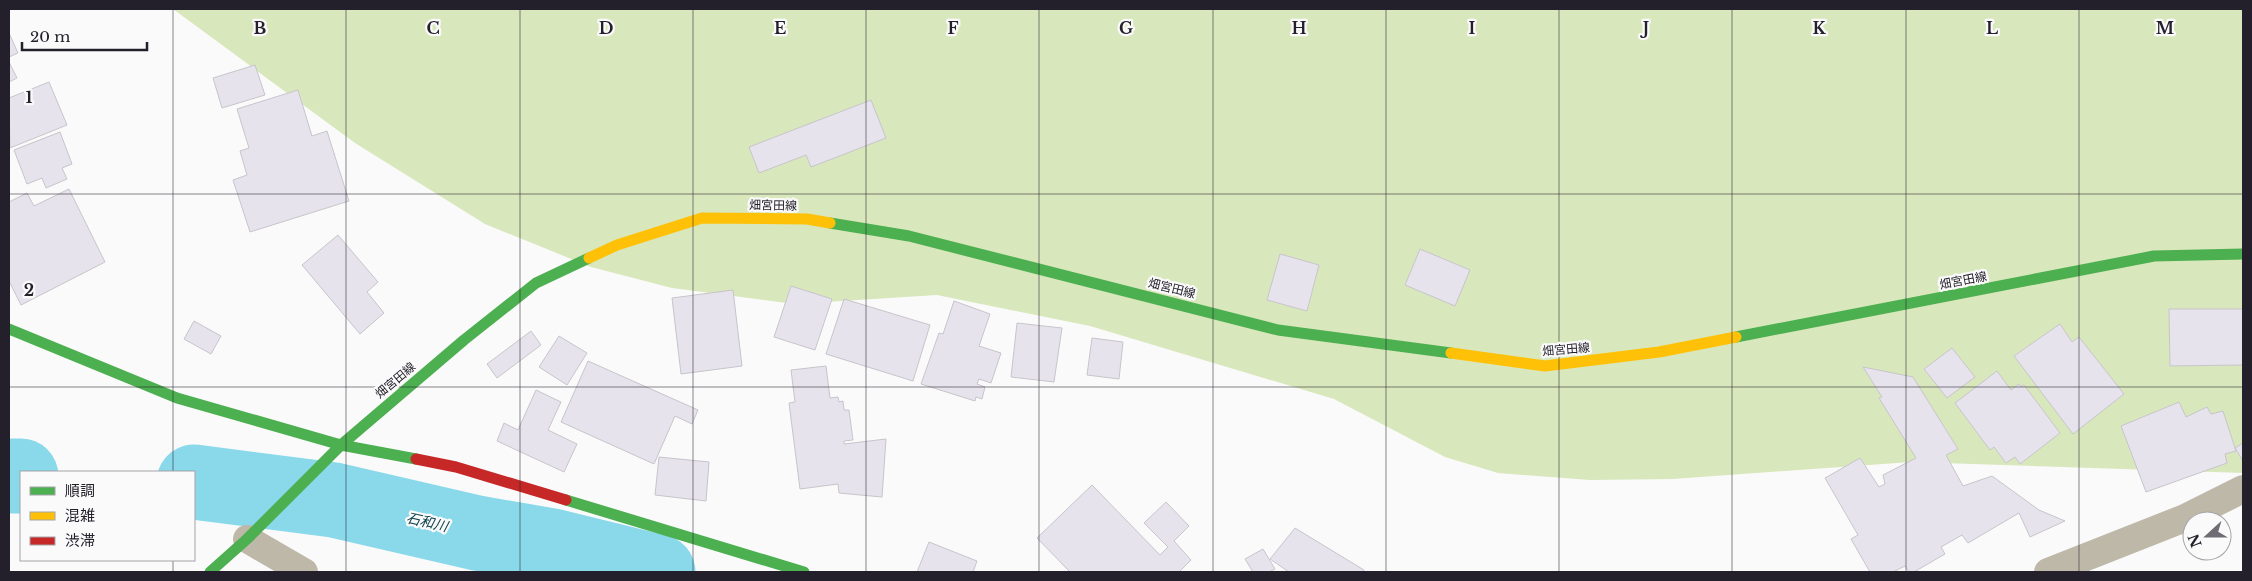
<svg xmlns="http://www.w3.org/2000/svg" width="2252" height="581" viewBox="0 0 2252 581" font-family="'Libre Baskerville','Noto Sans JP',serif">
<rect width="100%" height="100%" fill="#fafafa"/>
<path fill="#d9e7bc" d="M173 9H2243V473L1911 462 1673 479 1590 480 1498 473 1445 457 1334 399 1090 326 937 295 794 304 672 288 591 267 485 224 355 143Z"/>
<g fill="none" stroke-linecap="round" stroke-linejoin="round">
<path stroke="#89d9ea" stroke-width="75" d="M9 476H21
M194 482 334 500 477 533 552 546 658 572"/>
</g>
<path fill="#e6e3ec" stroke="#c7c5cb" d="M9 33 18 53 9 57Z
M9 62 17 78 9 82Z
M255 65 265 95 222 108 213 78Z
M49 82 67 125 10 148 9 98Z
M298 90 312 136 327 131 349 201 250 232 233 180 247 175 240 151 249 148 237 109Z
M871 100 886 138 811 167 806 155 759 173 749 147Z
M60 132 72 164 62 168 67 179 46 188 42 178 27 184 14 150Z
M69 189 105 262 21 305 9 281V202L27 193 34 206Z
M338 235 378 282 367 292 384 313 360 334 302 265Z
M1420 249 1470 270 1455 306 1405 285Z
M1280 254 1319 265 1307 311 1267 300Z
M791 286 832 299 815 350 774 337Z
M733 290 742 366 681 374 672 298Z
M844 299 930 325 913 381 826 354Z
M954 301 990 314 979 346 1001 353 991 383 979 379 977 384 985 387 982 399 976 397 975 401 921 384 939 333 943 334Z
M2169 309H2243V365L2170 366Z
M194 321 221 336 211 354 184 339Z
M1017 323 1062 328 1054 382 1011 377Z
M2060 324 2072 342 2079 337 2124 394 2073 434 2014 356Z
M531 331 541 345 497 378 487 364Z
M559 336 587 353 567 385 539 367Z
M1092 338 1123 342 1119 379 1087 375Z
M1952 348 1975 377 1947 398 1924 369Z
M588 361 698 410 692 424 675 416 654 464 561 422Z
M826 366 830 398 838 397 839 402 843 401 844 410H849L853 440 844 441V444L886 439 882 497 839 493 838 484 800 489 789 403 795 402 791 370Z
M1863 367 1913 377 1958 449 1946 455 1963 486 1992 476 2039 510 2065 521 2030 537 2019 513 1968 543 1962 535 1941 547 1945 554 1914 572H1909L1905 566 1893 572H1870L1851 539 1858 535 1825 478 1860 458 1879 487 1885 484 1883 475 1916 458 1879 398 1882 397Z
M1997 371 2011 390 2019 384 2021 387 2024 385 2060 433 2020 464 2015 457 2006 463 1994 447 1990 450 1955 403Z
M536 390 561 402 548 430 577 444 564 472 497 441 504 423 518 430Z
M2179 402 2186 417 2207 407 2211 414 2223 411 2236 451 2225 454 2227 463 2146 492 2121 426Z
M2243 443V461L2235 448Z
M659 457 709 462 706 501 655 495Z
M1092 485 1160 555 1168 547 1144 523 1166 502 1189 526 1174 541 1191 560 1179 572H1070L1037 538Z
M1295 528 1364 570 1363 572H1289L1270 559Z
M929 542 977 561 973 572H917Z
M1263 549 1275 569 1269 572H1253L1245 559Z"/>
<g fill="none" stroke-linecap="round" stroke-linejoin="round">
<path stroke="#beb8a8" stroke-width="28" d="M247 539 304 572
M2048 572 2185 518 2243 489"/>
<path stroke="#4caf50" stroke-width="11" d="M830 223 909 236 1278 330 1451 353
M9 329 177 398 341 445 416 459
M1736 337 2154 256 2243 254
M566 500 804 572
M210 572 247 539 341 445 464 340 536 283 589 258"/>
<path stroke="#ffc107" stroke-width="11" d="M589 258 617 245 702 218 807 219 830 223
M1451 353 1545 366 1659 352 1736 337"/>
<path stroke="#c62828" stroke-width="11" d="M416 459 456 467 566 500"/>
</g>
<path fill="none" stroke="#24202b" stroke-width="1" stroke-opacity="0.55" d="M173 9V472M346 9V572M520 9V572M693 9V572M866 9V572M1039 9V572M1213 9V572M1386 9V572M1559 9V572M1732 9V572M1906 9V572M2079 9V572M9 194H2243M9 387H2243M173 560V572"/>
<g text-anchor="middle" dominant-baseline="central" stroke-width="4.5" stroke-linejoin="round" paint-order="stroke">
<g font-size="12" fill="#24202b" stroke="#fafafa">
<text transform="translate(773 205) rotate(1)">畑宮田線</text>
<text transform="translate(1963 280) rotate(-11)">畑宮田線</text>
<text transform="translate(1172 288) rotate(14)">畑宮田線</text>
<text transform="translate(1566 349) rotate(-5)">畑宮田線</text>
<text transform="translate(395 380) rotate(-40)">畑宮田線</text>
</g>
<g font-size="14" font-style="italic" fill="#10444e" stroke="#fafafa">
<text transform="translate(427 522) rotate(13)">石和川</text>
</g>
</g>
<g font-size="16" text-anchor="middle" font-weight="bold" fill="#24202b" stroke="#fafafa" stroke-width="4.5" stroke-linejoin="round" paint-order="stroke">
<text x="260" y="34">B</text>
<text x="433" y="34">C</text>
<text x="606" y="34">D</text>
<text x="780" y="34">E</text>
<text x="953" y="34">F</text>
<text x="1126" y="34">G</text>
<text x="1299" y="34">H</text>
<text x="1472" y="34">I</text>
<text x="1646" y="34">J</text>
<text x="1819" y="34">K</text>
<text x="1992" y="34">L</text>
<text x="2165" y="34">M</text>
<text x="29" y="103">1</text>
<text x="29" y="296">2</text>
</g>
<rect width="2252" height="581" fill="none" stroke="#24202b" stroke-width="20"/>
<rect x="20" y="471" width="175" height="90" fill="#fafafa" stroke="#a4a3a7"/>
<rect x="30" y="487" width="25" height="8" fill="#4caf50" stroke="#a4a3a7"/>
<text x="65" y="496" font-size="15" fill="#24202b">順調</text>
<rect x="30" y="512" width="25" height="8" fill="#ffc107" stroke="#a4a3a7"/>
<text x="65" y="521" font-size="15" fill="#24202b">混雑</text>
<rect x="30" y="537" width="25" height="8" fill="#c62828" stroke="#a4a3a7"/>
<text x="65" y="546" font-size="15" fill="#24202b">渋滞</text>
<g transform="translate(2207 536) rotate(249)"><circle r="24" fill="#fafafa" stroke="#a4a3a7"/>
<path d="M0-4L9 19L0 12L-9 19Z" fill="#6f6c73"/>
<text y="-8" font-size="14" font-weight="bold" text-anchor="middle" fill="#24202b">N</text>
</g>
<path d="M22 42v8h125v-8" fill="none" stroke="#24202b" stroke-width="2.5"/>
<text x="30" y="42" font-size="15" fill="#24202b" stroke="#fafafa" stroke-width="4" paint-order="stroke">20 m</text>
</svg>
